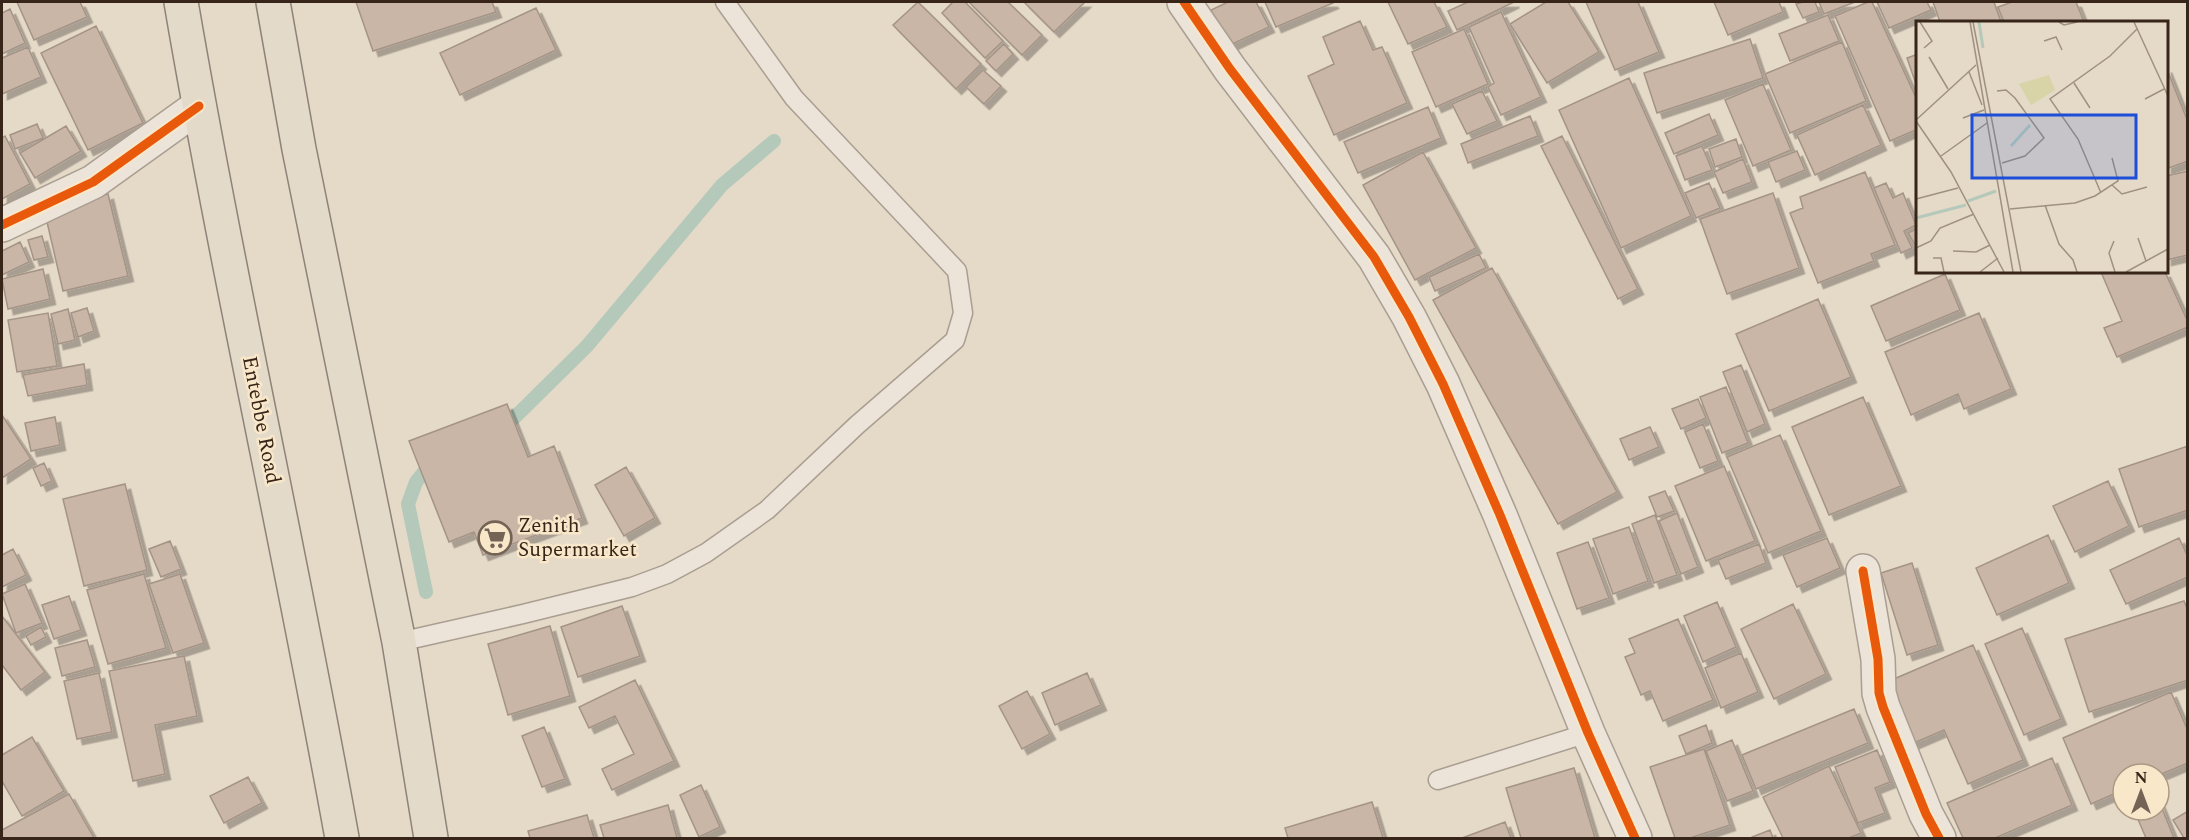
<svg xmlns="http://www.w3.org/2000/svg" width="2189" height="840" viewBox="0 0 2189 840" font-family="Spectral,serif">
<defs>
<filter id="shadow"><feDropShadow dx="5.5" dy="5.5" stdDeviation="0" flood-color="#0004"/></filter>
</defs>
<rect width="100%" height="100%" fill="#e5d9c7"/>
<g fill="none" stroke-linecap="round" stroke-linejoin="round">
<path stroke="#b4c9ba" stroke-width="14" d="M514 418 587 346 722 185 774 141
M426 592 408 504 416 482 429 466"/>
</g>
<path fill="#c9b6a7" stroke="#a49487" stroke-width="1.5" filter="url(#shadow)" d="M17 2H80L87 17 34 40Z
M356 2H492L496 12 373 51Z
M918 2 981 64 956 89 893 25Z
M953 2H965L1003 41 985 58 942 13Z
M969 2H1008L1042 35 1022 55Z
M1024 2H1085L1054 32Z
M1228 2H1256L1269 27 1228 46 1211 10Z
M1265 2H1332L1333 3 1276 27Z
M1388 2H1434L1447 27 1408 44Z
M1468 2H1514L1457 30 1448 11Z
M1546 2H1568L1599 52 1547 83 1510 24Z
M1586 2H1638L1659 52 1615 70Z
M1714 2H1779L1783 12 1728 35Z
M1803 2H1815L1819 12 1803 18 1796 4Z
M1819 2H1855L1824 14Z
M1868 2H1872L1918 102V129L1890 141 1835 16Z
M1877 2H1927L1931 10 1889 28Z
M1933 2H1994L2001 22H1940Z
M2012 2H2076L2084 22H2004L1998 7Z
M536 8 556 50 460 95 440 53Z
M10 9 25 43 2 54V13Z
M1501 12 1541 97 1501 115 1488 87 1494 83 1469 27Z
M1828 15 1839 41 1790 61 1779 34Z
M1360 21 1373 50 1382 47 1407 103 1334 135 1308 76 1334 64 1323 37Z
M96 26 143 123 88 150 41 53Z
M1464 29 1488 84 1436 107 1412 52Z
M1750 39 1763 78 1657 113 1644 73Z
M1842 42 1866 101 1790 133 1765 74Z
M1004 44 1013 54 996 71 986 61Z
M28 47 41 77 2 94V58Z
M1918 54V90L1907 58Z
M2166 67 2188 122V161L2166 169Z
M983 70 1001 86 984 104 966 87Z
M1629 78 1691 216 1621 248 1559 110Z
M1763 84 1791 150 1753 166 1725 100Z
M1482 91 1497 121 1467 134 1452 104Z
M1863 105 1881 145 1815 175 1797 135Z
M1428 107 1441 138 1358 173 1344 142Z
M1709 114 1718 135 1674 154 1665 133Z
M1530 116 1538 136 1468 163 1461 144Z
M37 124 43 138 15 149 10 135Z
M66 126 81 151 35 178 20 153Z
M5 136 30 184 2 199V138Z
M1562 136 1638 289 1618 299 1541 146Z
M1736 139 1742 157 1715 167 1709 149Z
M1702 146 1712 170 1685 180 1676 156Z
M1797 151 1805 170 1776 182 1768 162Z
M1423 152 1476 248 1415 280 1363 185Z
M1743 159 1752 182 1723 193 1714 172Z
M2188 171V255L2166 260V176Z
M1865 172 1895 245 1871 254 1874 261 1818 283 1790 213 1803 208 1800 197Z
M1709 183 1720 208 1696 218 1685 193Z
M1886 183 1893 198 1903 193 1916 225 1904 231 1912 248 1901 253 1874 188Z
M1773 193 1799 268 1727 294 1700 219Z
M108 194 128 276 63 291 44 209Z
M1918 228V250L1908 233Z
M42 236 48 257 34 260 28 240Z
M20 242 29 262 2 275V251Z
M1479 254 1486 268 1435 291 1429 277Z
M1492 268 1617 492 1558 524 1433 300Z
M43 269 50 299 8 309 2 279Z
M2101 272H2165L2188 322V327L2117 357 2104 328 2122 321Z
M1945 274 1960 310 1886 341 1871 306Z
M1818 299 1851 377 1769 411 1736 334Z
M87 308 94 331 78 337 71 313Z
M68 309 75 340 58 344 51 314Z
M48 313 57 366 17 372 8 320Z
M1979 313 2011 389 1964 409 1958 394 1911 415 1885 352Z
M84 364 87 385 28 396 23 375Z
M1741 365 1765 424 1747 432 1723 372Z
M1726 387 1748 443 1722 453 1700 397Z
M1863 397 1901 486 1829 515 1792 427Z
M1698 399 1706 418 1681 429 1672 409Z
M507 404 528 457 554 446 582 518 483 555 474 532 449 542 409 441Z
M2 415 31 459 2 478Z
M55 417 60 445 31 451 25 423Z
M1703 424 1718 461 1700 468 1685 432Z
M1650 427 1659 447 1629 460 1620 439Z
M1780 435 1821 531 1768 553 1727 457Z
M2188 446V510L2139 527 2119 469Z
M44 463 52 481 41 486 33 468Z
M1724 466 1755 541 1706 561 1675 486Z
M626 467 655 518 624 536 595 485Z
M2108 481 2129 526 2075 552 2053 506Z
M125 484 147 570 84 586 63 499Z
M1665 491 1674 511 1657 517 1649 497Z
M1677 513 1698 567 1681 574 1659 521Z
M1655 515 1677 575 1654 583 1632 524Z
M1629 527 1648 581 1613 594 1593 539Z
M2048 535 2069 583 1997 615 1976 568Z
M1827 538 1840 568 1797 587 1783 555Z
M2179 538 2188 557V577L2126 604 2110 570Z
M170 541 181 569 161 577 149 549Z
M1588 542 1609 598 1577 609 1557 553Z
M1759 544 1766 563 1726 579 1718 560Z
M13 549 26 575 2 587V555Z
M1912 563 1938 645 1907 655 1881 573Z
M144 574 166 648 108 664 87 590Z
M180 574 204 643 173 653 149 584Z
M25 584 42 623 16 633 2 594Z
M69 596 81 630 54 639 42 605Z
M2184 601 2188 611V680L2089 712 2065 639Z
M1717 602 1736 647 1703 662 1684 616Z
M1793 604 1826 674 1774 699 1741 629Z
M622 606 640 656 578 677 561 627Z
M2 616 45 672 21 690 2 665Z
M1678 619 1713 700 1663 721 1650 691 1641 695 1625 657 1635 653 1629 639Z
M550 626 570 696 508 715 488 644Z
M41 627 46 637 31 645 26 636Z
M2022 628 2061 719 2024 735 1985 644Z
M87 640 95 667 62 676 55 648Z
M1973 645 2023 760 1968 784 1944 730 1907 746 1880 685Z
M1741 653 1758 692 1721 708 1705 668Z
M184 656 197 716 155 725 165 774 133 781 109 671Z
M99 673 112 732 77 739 64 681Z
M1087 673 1101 705 1055 725 1042 693Z
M635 680 674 761 612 790 602 769 634 754 615 716 589 728 579 707Z
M1027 691 1050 734 1022 749 999 706Z
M2171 692 2188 731V763L2159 775 2123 774V790L2091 804 2063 738Z
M1854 709 1868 743 1756 789 1742 755Z
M1706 725 1712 743 1686 754 1679 736Z
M544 727 565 779 542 787 522 736Z
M32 737 64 791 22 816 2 781V755Z
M1732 740 1753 791 1727 801 1706 751Z
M1704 749 1730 825 1690 838H1675L1650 767Z
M1877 750 1890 782 1875 788 1885 813 1858 823 1835 767Z
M2052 758 2072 805 1995 838H1963L1947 803Z
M1829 766 1861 833 1849 838H1783L1763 797Z
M1574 768 1595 838H1521L1506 788Z
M248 777 262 803 224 823 210 796Z
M701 785 720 827 699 837 680 795Z
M69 794 94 838H2V830Z
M2159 801 2174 838H2146L2134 810H2159Z
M1372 802 1383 838H1288L1285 828Z
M668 805 677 838H604L600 825Z
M2188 811V838H2184L2173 820Z
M587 815 594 838H530L528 831Z
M1505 822 1511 838H1462Z
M1770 830 1773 838H1752V837Z"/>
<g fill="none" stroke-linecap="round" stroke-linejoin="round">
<g stroke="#a99e91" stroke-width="21">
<path id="service" d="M399 642 523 614 632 587 667 574 706 553 767 510 857 425 955 340 963 313 957 271 794 98 725 2
M1438 780 1588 733"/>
</g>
<g stroke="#a99e91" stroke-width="36">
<path id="minor" d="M1184 2 1230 69 1374 257 1409 317 1443 384 1500 515 1588 733 1635 838
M2 225 93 182 199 106
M1863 571 1878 659 1879 693 1883 707 1926 814 1939 838"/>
</g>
<g stroke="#8e8378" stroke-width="36">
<path id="primary" d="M181 2C229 282 292 559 342 838
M273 2 299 149 399 642 431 838"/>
</g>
<use href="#service" stroke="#ece4d9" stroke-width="18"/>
<use href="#minor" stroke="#ece4d9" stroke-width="33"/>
<use href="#primary" stroke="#e4daca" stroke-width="33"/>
<g stroke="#f9e7ca" stroke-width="13">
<path id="cycleway" d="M1184 2 1230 69 1374 257 1409 317 1443 384 1500 515 1588 733 1635 838
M2 225 93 182 199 106
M1863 571 1878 659 1879 693 1883 707 1926 814 1939 838"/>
</g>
<use href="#cycleway" stroke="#e8590c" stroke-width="9"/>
</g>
<defs>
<g id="supermarket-ring" transform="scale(1.725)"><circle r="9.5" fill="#f9e7ca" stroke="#746456" stroke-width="1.5"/><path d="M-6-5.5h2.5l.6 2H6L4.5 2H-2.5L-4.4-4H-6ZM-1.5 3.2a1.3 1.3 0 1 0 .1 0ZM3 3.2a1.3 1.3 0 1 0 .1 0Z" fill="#746456"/></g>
</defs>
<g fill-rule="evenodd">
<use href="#supermarket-ring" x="495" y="538"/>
</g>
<g text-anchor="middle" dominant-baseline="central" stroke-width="5" stroke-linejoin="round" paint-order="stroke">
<g font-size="21" fill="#372519" stroke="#f9e7ca">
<text transform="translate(261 420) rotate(79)">Entebbe Road</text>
</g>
<g font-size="21" fill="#372519" stroke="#f9e7ca" text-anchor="start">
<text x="518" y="526">Zenith<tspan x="518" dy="24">Supermarket</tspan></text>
</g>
</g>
<g transform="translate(1916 21)">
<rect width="252" height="252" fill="#e5d9c7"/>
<path d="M133 54 139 69 115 84 103 63Z" fill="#d8d4a7"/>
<path fill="none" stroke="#b4c9ba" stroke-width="3" d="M63 1 67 27M95 125 114 104M52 180 80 170M0 197 50 184"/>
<path fill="none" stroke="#9f9181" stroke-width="1.5" d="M4 1 16 20 8 27M54 1 97 251M57 1 105 251M143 1 148 4 161 1M218 1 252 75M128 20 140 16 146 29M13 36 32 68M53 51 66 84M158 62 174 87M81 70 90 69 99 77 128 117 109 135 86 142M229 78 248 68M47 97 68 89M0 99 60 44M0 100 35 151 88 251M25 135 71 102M196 164 206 173 231 166M185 172 162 118 134 78 194 35 221 8M0 178 42 167M129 184 143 223 157 239 161 251M94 188 159 182 179 175 202 160 196 137M222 217 230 240M198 220 193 232 199 251M0 227 15 220 24 207 58 193M37 230 60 231 74 224M17 237H25L28 251M64 251 82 237M210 251 252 228"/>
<path fill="#1d4ed8" fill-opacity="0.15" stroke="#1d4ed8" stroke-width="3" d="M56 94H220V157H56Z"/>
<rect width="252" height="252" fill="none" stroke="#372519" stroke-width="3"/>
</g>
<rect width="2189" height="840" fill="none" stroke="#372519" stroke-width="6"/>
<g transform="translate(2141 792)"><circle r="28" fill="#f9e7ca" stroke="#ab9983" stroke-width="1.5"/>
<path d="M0-4.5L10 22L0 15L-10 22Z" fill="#746456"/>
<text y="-9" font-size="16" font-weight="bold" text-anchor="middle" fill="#372519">N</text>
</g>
</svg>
